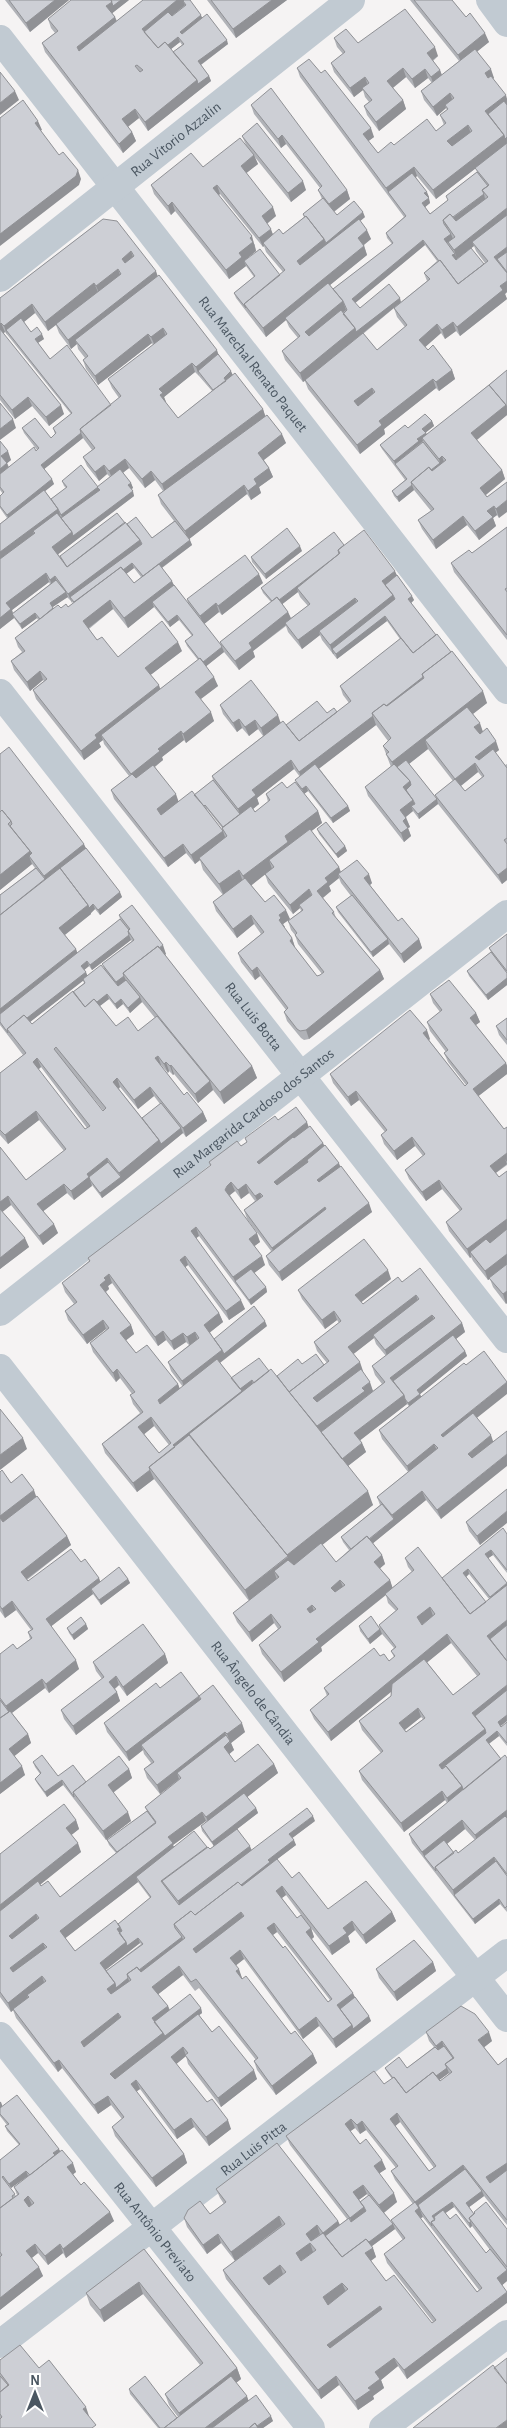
<svg xmlns="http://www.w3.org/2000/svg" width="507" height="2428" viewBox="0 0 507 2428" font-family="'Alegreya Sans',sans-serif">
<rect width="100%" height="100%" fill="#f5f3f3"/>
<g fill="none" stroke-linecap="round" stroke-linejoin="round">
<g stroke="#c1cad2" stroke-width="28">
<path d="M490 0 507 23"/>
<path id="s1" d="M0 39 507 690"/>
<path id="s2" d="M0 278 351 0"/>
<path id="s3" d="M0 693 507 1339"/>
<path id="s4" d="M0 1312 507 914"/>
<path id="s5" d="M0 1368 507 2018"/>
<path id="s6" d="M0 2036 311 2428"/>
<path id="s7" d="M0 2344 507 1953"/>
<path d="M383 2428 507 2334"/>
</g>
</g>
<path fill="#b0b2b7" fill-rule="evenodd" d="M5 0H69L30 32Z
M129 0 112 13 115 17 117 21 143 0H191L190 1 202 18 228 44 201 65 209 76 211 81 148 131 139 118 128 127 132 132 136 141 123 153 45 52 42 43 55 33 51 28 48 19ZM180 42 182 45 173 52 171 49Z
M207 0H287L236 38Z
M410 0H452L466 17 489 42 477 51 494 78 493 79 507 99V292L505 294 507 299 460 336 456 331 445 339 441 333 425 347 452 370 455 379 439 391 436 388 384 429 385 434 360 454 308 389 305 381 303 382 285 360 282 351 298 338 289 327 286 320 266 337 236 298 234 293 254 277 246 266 229 279 175 211 171 215 154 194 151 185 203 167 246 145 242 136 306 190 291 202 254 156 258 164 246 173 276 216 267 224 273 234H283L304 217 303 214 322 199 318 190 320 188 286 144 281 148 254 114 251 105 347 190 350 199 334 212 337 215 365 217 360 221 371 239 364 245 367 255 330 285 333 289 392 244 387 238 386 233 404 217 300 77 297 68 374 137 368 141 378 153 394 145 436 131 444 125 440 115 447 110 446 108 437 116 424 100 421 91 432 83 428 78 415 88 406 77 393 88 403 100 406 109 379 131 367 115 364 106 369 102 365 97 363 90 354 97 334 72 331 63 343 54 337 47 334 38 358 43 438 56 433 61 440 70 442 75 459 61ZM476 168 477 172 446 196 448 200 430 214 425 207 430 203 428 197H429L416 177 417 176 436 199ZM220 194 263 247 264 246 266 252 283 272 280 275 244 261 256 251 255 246V245L219 195ZM425 245 437 261 424 273 427 281 401 302 360 308 355 303ZM474 246 476 251 485 263 484 264 456 259ZM394 308 397 317 405 327 377 350 363 334Z
M103 219 157 276 218 354 233 375 263 409 265 417 286 443 264 460 269 468 273 477 259 487 261 493 251 500 247 494 189 539 192 545 162 568 174 585 188 603 187 599 263 583 222 615 219 612 204 624 221 645 220 642 271 602 263 593 261 588 344 545 397 575 414 600 411 603 487 703 473 714 483 732 499 750 495 753 505 765 507 764V880L502 884 438 804 419 819 413 811 406 817 410 827 408 828 411 836 404 842 368 796 365 787 391 767 383 746 388 741 376 725 319 768 348 806 350 811 333 823 308 791 304 794 318 811 322 823 311 831 339 867 341 872 372 883 370 885 398 921 419 939 422 948 404 963 389 944 373 957 338 912 336 907 351 896 341 883 339 878 329 886 331 891 323 898 334 912 336 918 380 970 384 979 309 1039 304 1040 301 1038 287 1021 284 1012 286 1010 260 976 255 980 241 962 238 953 261 934 254 924 237 938 216 911 213 902 223 895 203 870 200 860 195 864 186 853 168 867 114 799 111 790 129 776 104 744 103 740 99 743 101 747 84 760 36 699 33 690 44 681 43 680 30 691 14 670 11 661 22 652 18 647 15 638 38 620 37 618 22 629 14 618 0 629V524L7 518 0 508V496L3 494 0 490V441L11 460 7 463 9 467 37 450 24 433 22 428 51 438 55 434 53 428 71 414 5 332 3 333 64 414 49 426 32 406 15 419 0 400V298ZM35 313 48 331 56 325 59 333 71 349 77 344 78 349 85 358 83 360 86 369 98 385 152 343 153 345 108 379 112 388 119 398 111 405 50 359 38 343 44 339 31 332 24 322ZM195 372 199 376 212 391 178 418 165 402H166L164 397ZM83 438 92 450 83 457 87 466 99 481 107 474 110 477 98 487 62 481 64 486 66 488 51 499 45 491 54 484 44 469ZM129 468 145 488 155 480 163 491 158 495 161 504 174 521 152 538 125 523 60 556 58 554 134 496 131 489 133 488 131 483 123 473ZM134 568 141 577 134 583 126 574ZM49 582 50 584 13 613 12 610ZM298 592 300 597 308 606 291 618 288 612 282 604ZM67 597 73 603 68 607 53 608V607ZM154 607 170 627 179 620 192 636 185 641 187 646 198 660 160 689 150 675 182 651 118 657 97 640 89 629 113 609 128 628ZM387 621 400 639 340 686 343 695 349 703 337 712 327 713 286 725 281 722 220 705 223 714 237 732 242 728 249 736 258 729 263 736 212 776 213 780 194 795 179 802 155 767 163 760 162 757 184 740 186 743 214 721 201 699 218 686 206 666 224 652 239 670 255 657 253 651 286 626 288 632 302 649 320 635 322 640 337 659ZM428 749 453 781 435 795 437 799 409 764ZM294 769 300 777 295 780 297 784 287 788 266 794 268 802 255 812 253 809 259 804 257 798ZM478 772 482 777 465 791 461 786ZM207 809 222 828V830L207 810ZM265 874 268 883 293 914 300 908 301 911 288 921 291 930 295 935 298 944 322 974 320 975 317 976 295 948 292 938 284 928 283 924 290 919 265 902 251 885Z
M507 370V415L477 440 502 470 505 479 486 495 487 497 507 482 499 518 497 515 493 518 496 526 479 540 467 525 436 549 422 529 418 520 431 511 414 490 399 502 394 496 392 491 405 480 382 449 380 445 408 428 432 421 434 426 426 432 427 435Z
M507 527V640L454 572 451 563 472 553Z
M302 551 266 579 252 562 251 557Z
M0 754 86 848 122 897 100 915 95 909 91 913V914L65 935 76 949 77 953 120 919 119 915 166 954 165 955 252 1066 257 1078 224 1104 213 1090 198 1103 174 1074 173 1075 169 1071 168 1073 161 1065V1066L184 1095 203 1112 207 1121 186 1137 183 1133 123 1182 102 1198 92 1185 74 1200 67 1193 43 1211 58 1233 43 1245 11 1205 2 1212 29 1247 0 1269V1147L26 1180 64 1151 39 1120 8 1144 0 1135V1073L23 1055 0 1025V895L35 868 32 864 0 890ZM131 940 132 941 102 964 104 968 87 976 84 970 89 966 92 970ZM83 980 84 983 32 1024 30 1022ZM109 999 117 1009 123 1004 130 1013 142 1002 155 1018 138 1031 116 1026 100 1006ZM41 1067 87 1128 85 1129 38 1070ZM68 1067 103 1110V1111ZM120 1087 138 1109 154 1096 160 1104 142 1118 119 1089Z
M317 829 345 846 347 851 338 858 319 834Z
M507 934V985L488 1000 469 976 467 971 491 952 489 948Z
M430 994 476 1013 480 1022 476 1025 506 1063 507 1066V1074L478 1096 504 1129 507 1127V1165L496 1173 499 1177 507 1171V1303L506 1304 493 1287 490 1279 488 1280 473 1261 471 1257 470 1258 449 1231 446 1222 460 1211 442 1189 426 1201 409 1179 405 1170 423 1156 415 1146 397 1160 384 1144 381 1135 385 1132 359 1100 351 1106 333 1083 330 1074 430 1039 429 1040 465 1086 466 1085 448 1062 444 1053 446 1052 430 1031 427 1022 440 1012 433 1003Z
M507 1018V1045L499 1035 496 1026Z
M278 1120 309 1127 323 1143 324 1146 340 1166 372 1212 282 1281 269 1265 266 1256 271 1251 247 1219 244 1210 255 1201 249 1193 241 1199 235 1191 230 1195 260 1242 254 1246 265 1265 254 1273 266 1287 267 1292 251 1305 199 1236 196 1238 245 1309 229 1320 188 1265 185 1267 219 1313 223 1322 210 1332 214 1339 267 1326 220 1363 231 1378 269 1371 277 1376 302 1364 324 1365 327 1363 317 1351 314 1342 339 1323 337 1320 325 1329 302 1299 298 1290 391 1279 361 1302 363 1304 402 1282 462 1323 465 1332 456 1339 465 1351 467 1356 420 1394 421 1397 477 1418 441 1519 426 1500 373 1543 382 1555 385 1564 380 1568 390 1580 392 1588 412 1572 408 1567 405 1558 442 1578 507 1534V1573L493 1555 488 1558 507 1721 501 1726V1727L507 1722V1746L499 1736 489 1744 501 1759 507 1758V1912L500 1904 475 1924 412 1843 409 1834 447 1803 445 1800 404 1832 362 1780 359 1771 381 1753 362 1730 359 1721 391 1696V1691L331 1741 314 1719 310 1710 327 1696 324 1688 380 1656 389 1661 394 1657 391 1651 394 1648 382 1634 370 1644 360 1631 359 1626 380 1629 379 1625 396 1611 388 1603 386 1595 321 1647 322 1651 284 1682 262 1654 259 1645 278 1629 274 1623 252 1642 237 1622 233 1613 249 1601 154 1479 137 1492 105 1453 102 1444 140 1413 133 1404 130 1395 132 1394 120 1378 116 1382 93 1352 90 1343 106 1330V1329L87 1344 68 1320 65 1311 74 1304 65 1292 62 1283 89 1261 88 1258 210 1166 209 1162 241 1146 247 1142 245 1138ZM112 1283 158 1346 166 1340 174 1350 186 1342 189 1345 168 1362 171 1371 183 1387 180 1389 178 1384 136 1353 126 1340 134 1334 131 1325 106 1292 109 1289 108 1286ZM374 1338 376 1344 386 1356 372 1366 375 1375 382 1384 373 1391 353 1354ZM407 1404 409 1406 379 1430 382 1439 408 1472 377 1497 380 1505 341 1537 343 1542 349 1550 336 1562 322 1545 373 1505 348 1466 366 1452 362 1443 360 1440ZM154 1426 169 1445 159 1453 144 1434ZM469 1574 489 1599 486 1602 466 1577ZM451 1643 477 1676 453 1695 427 1662ZM421 1717 423 1719 406 1732 405 1730ZM465 1829 475 1840 458 1853H454L447 1844Z
M0 1472 11 1483 37 1497 67 1536 71 1545 27 1580 28 1581 81 1562 99 1578 100 1582 128 1579 130 1583 101 1605 93 1594 51 1626 79 1669 49 1693 45 1688 12 1713 28 1734 31 1743 14 1756 25 1775 0 1794V1654L17 1649 30 1639 28 1632 31 1630 16 1610 5 1618 0 1611Z
M507 1489 480 1545 469 1531 466 1522Z
M86 1624 88 1629 74 1640 69 1633 67 1628Z
M165 1654 168 1663 127 1696 119 1685 115 1689 120 1701 76 1735 64 1719 61 1710 102 1679 96 1671 93 1662Z
M160 1688 200 1700 199 1696 245 1732 231 1743 234 1750 229 1754 235 1762 274 1764 278 1773 247 1797 256 1808 258 1813 237 1829 252 1850 315 1821 292 1838 296 1845 277 1859 292 1878 328 1909 392 1912 396 1921 366 1944 355 1930 348 1936 350 1942 332 1955 307 1923 311 1928 314 1937 312 1939 355 1997 371 2021 336 2048 319 2026 303 2039 244 1959 236 1965 242 1978 291 2034 313 2054 317 2063 276 2095 257 2070 254 2061 256 2060 199 1988 195 1991 183 1975 158 1994 168 2006 170 2010 201 2008 202 2013 199 2015 212 2032 257 2079 221 2107 188 2064 186 2056 176 2064 207 2102 231 2129 209 2146 194 2127 177 2139 140 2089 136 2092 184 2154 187 2163 156 2187 115 2136 112 2127 122 2119 111 2105 98 2114 62 2068 58 2072 16 2018 13 2010 11 2012 0 1997V1854L76 1820 79 1829 71 1835 81 1852 40 1884 41 1886 60 1897 116 1853 109 1845 107 1840 147 1811 145 1807 179 1780 160 1794 147 1778 144 1769 151 1763 144 1754 143 1750 129 1761 107 1732 104 1723ZM206 1821 207 1822 201 1826 202 1831 214 1846 210 1849 207 1847H174L173 1845ZM138 1882 150 1898 118 1924 75 1951 65 1938ZM286 1895 301 1915 297 1918 282 1898ZM277 1932 330 2000 328 2002 273 1935ZM140 1943 141 1944 106 1971 105 1970Z
M33 1762 58 1776 86 1782 129 1769 132 1778 113 1793 131 1821 106 1840 63 1785 47 1797 37 1783 35 1779 40 1774 35 1767Z
M433 1962 436 1971 397 2001 379 1978 376 1969Z
M426 2032 492 2041 484 2047 498 2065 507 2058V2225L484 2196 469 2207 474 2214 507 2229V2281L502 2285 407 2379 398 2366 381 2380 384 2388 373 2396 374 2399 358 2410 339 2385 321 2399 226 2279 223 2270 282 2225 235 2261 221 2243 207 2254 187 2227 184 2218 210 2214 224 2204 220 2198 216 2189 338 2221 340 2225 347 2219 290 2145 286 2136 384 2084 392 2079 387 2072 385 2068H407L434 2047 429 2041ZM449 2073V2074L440 2081 439 2080ZM400 2122 434 2168 429 2171 395 2126ZM355 2128 360 2134 366 2130 396 2168 391 2171 395 2180 413 2204 391 2220 393 2224 384 2213 397 2202 379 2173 386 2169 360 2144 350 2131ZM367 2194 368 2196 360 2202 359 2200ZM454 2207 470 2228 472 2226 490 2250 486 2253 450 2219 445 2213ZM422 2216 479 2290 477 2292 420 2218ZM395 2229 403 2240 384 2254 387 2263 433 2322 432 2323 386 2281 371 2261 376 2257 372 2246Z
M0 2101 2 2106 61 2151 76 2172 73 2174 81 2185 114 2221 66 2258 63 2253 48 2265 38 2253 32 2258 43 2276 0 2310V2160L19 2145 7 2131 5 2126 7 2125 0 2116ZM28 2176 14 2187 17 2195 16 2196 5 2181 11 2188Z
M144 2249 237 2368 241 2379 236 2383 249 2401 273 2421 263 2428H158L130 2394 129 2389 177 2418 178 2417 169 2405 165 2394 200 2365 143 2294 104 2322 90 2305 86 2293Z
M0 2360 39 2368 89 2416 0 2428Z"/>
<path fill="#909195" d="M55 0H69L30 32 26 23Z
M121 0H129L110 15 106 6 112 2Z
M177 0H191L186 4 183 1 185 5 146 37 142 29Z
M272 0H287L236 38 233 29Z
M201 15 203 20 182 37 180 32Z
M115 17 118 26 80 56 77 47Z
M485 33 489 42 462 64 458 55Z
M178 37 180 42 161 57 159 52Z
M227 40 228 44 199 66 198 61Z
M435 47 438 56 430 62 427 53Z
M403 68 406 77 390 90 387 81Z
M425 69 428 78 415 88 412 79Z
M491 69 494 78 489 82 485 73Z
M440 70 443 79 434 86 431 77Z
M209 76 211 81 148 131 145 122 197 80Z
M365 77 368 86 362 88 363 90 354 97 350 88Z
M15 91 19 100 0 115V103Z
M450 93 453 102 445 105 446 108 437 116 433 107Z
M506 95 507 99V106L490 119 485 111Z
M403 100 406 109 379 131 376 122Z
M135 109 139 118 126 128 122 119Z
M38 121 42 130 38 132 35 123Z
M468 125 471 134 451 150 447 141Z
M371 128 374 137 366 143 363 134Z
M132 132 136 141 123 153 119 144Z
M282 135 286 144 281 148 278 139Z
M504 135 507 137V144L436 199 433 190Z
M254 155 258 164 244 175 241 166Z
M414 167 417 176 391 196 388 192 386 188Z
M78 170 81 179 79 185 0 246V234Z
M303 181 306 190 291 202 288 193Z
M217 185 220 194 216 197 213 188Z
M347 190 350 199 332 213 329 204Z
M427 192 429 197 426 198 424 193Z
M484 194 485 199 448 228 445 224Z
M429 198 430 203 424 208 422 203Z
M172 202 175 211 171 215 168 206Z
M273 207 276 216 265 225 262 216Z
M507 208V220L472 242 474 246 457 259 454 250Z
M363 212 365 217 328 248 326 243Z
M271 229 274 238 263 243 264 246 263 247 259 238Z
M367 230 371 239 361 247 358 238Z
M451 234 453 239 445 244 444 239Z
M252 236 256 251 244 261 246 266 229 279 226 270Z
M324 239 328 248 301 270 297 261Z
M423 240 425 245 354 304 352 299Z
M364 246 367 255 287 320 285 318 286 320 266 337 263 328Z
M507 247V258L497 259 499 264 494 257Z
M131 251 134 260 125 268 122 259Z
M455 254 457 259 454 260 452 255Z
M118 269 121 278 100 295 96 286Z
M156 271 159 280 75 340 77 344 71 349 68 340Z
M507 281V292L505 294 507 299 460 336 457 327 500 286Z
M94 283 98 292 48 331 45 322Z
M400 298 401 302 303 382 300 373 355 328Z
M343 301 346 310 308 341 305 332Z
M32 304 35 313 9 334 6 330 7 335 4 326Z
M453 322 456 331 445 339 442 330Z
M1 323 5 332 1 335 0 332V324Z
M437 324 441 333 423 349 419 340Z
M163 328 166 337 155 346 151 337Z
M42 334 44 339 36 344 35 339Z
M148 334 152 343 98 385 95 376Z
M217 350 220 359 198 371 199 376 196 367Z
M192 363 195 372 164 397 166 402 163 404 160 395 159 389Z
M452 370 455 379 439 391 436 382Z
M231 371 233 376 226 382 224 378Z
M433 379 436 388 384 429 385 434 360 454 357 445 379 421Z
M372 388 375 397 358 410 354 401Z
M28 397 32 406 15 419 12 410Z
M61 405 64 414 49 426 46 417Z
M506 405 507 409V415L474 442 471 433Z
M263 409 266 418 165 493 162 484Z
M13 419 16 428 0 440V429Z
M432 421 434 426 424 434 422 429Z
M81 433 83 438 43 470 41 465Z
M426 433 428 438H422L423 441 395 464 394 461 417 439Z
M282 434 286 443 261 462 258 453Z
M8 451 11 460 5 465 1 456Z
M442 456 445 465 413 484 440 463 439 459Z
M125 459 129 468 113 480 109 471Z
M7 463 10 472 0 480V469Z
M104 465 107 474 99 481 95 472Z
M269 468 273 477 259 487 261 493 251 500 248 491 254 479Z
M502 470 505 479 483 497 480 488Z
M151 471 155 480 145 488 142 479Z
M52 479 54 484 9 520 7 515Z
M131 483 133 488 130 490 128 485Z
M244 485 247 494 188 540 185 531Z
M412 485 414 490 399 502 397 497Z
M98 487 100 492 63 520 61 515Z
M133 491 134 496 75 541 73 536Z
M507 500V512L499 518 496 509Z
M494 506 497 515 493 518 496 526 479 540 475 531 487 511Z
M58 509 61 518 35 533 33 531 35 537 0 563V552Z
M463 516 467 525 436 549 433 540Z
M72 532 75 541 56 556 52 547Z
M140 540 143 549 70 597 72 602V603L68 594Z
M190 540 192 545 160 569 158 565Z
M300 546 302 551 266 579 265 574Z
M339 554 297 588 298 592 276 609 274 604Z
M132 563 134 568 78 611 77 606Z
M395 571 399 580 387 589 382 581Z
M46 573 49 582 12 610 14 618 0 629V618L6 603Z
M259 574 263 583 222 615 218 606Z
M55 576 58 585 54 589 50 580Z
M172 581 176 590 152 602 154 607 128 628 124 618Z
M66 592 68 597 51 608 50 603Z
M393 595 397 604 332 649 334 654H333L330 645Z
M412 596 414 600 410 604 408 599Z
M355 598 358 607 319 631 320 635 302 649 298 640Z
M110 600 113 609 86 630 83 621Z
M216 603 219 612 203 625 200 616Z
M288 612 292 621 285 623 286 625 253 651 255 657 239 670 235 661 249 643Z
M35 613 37 618 22 629 20 624Z
M177 615 179 620 170 627 168 622Z
M385 616 387 621 337 659 336 654Z
M178 642 182 651 148 677 145 668Z
M222 647 224 652 204 668 202 663Z
M40 671 43 680 30 691 27 682Z
M214 677 218 686 198 701 195 692Z
M423 677 426 686 373 715Z
M159 685 162 694 101 735 103 740 99 743 101 747 84 760 81 751 95 735Z
M483 691 487 703 430 747 425 740 428 749 396 774 392 762Z
M211 712 214 721 186 743 183 734Z
M278 715 281 724 264 737 261 728Z
M373 716 376 725 303 781 299 772Z
M239 719 242 728 237 732 233 723Z
M255 720 258 729 249 736 245 727Z
M480 723 483 732 477 736 474 727Z
M181 731 184 740 162 757 163 760 134 783 131 774 158 749Z
M496 741 499 750 479 766 475 757Z
M291 760 294 769 257 798 259 804 242 818H241L238 809 252 790Z
M475 763 478 772 458 788 455 779Z
M410 781 413 790 408 795 403 787Z
M306 786 308 791 304 794 302 789Z
M176 794 179 803 160 818 157 809Z
M437 799 438 804 419 819 418 814Z
M413 800 416 809 411 806 413 811 403 819 400 810Z
M348 806 350 811 333 823 331 818Z
M318 811 322 823 291 847 269 860 272 869 248 888 243 876 285 836Z
M406 818 410 827 408 828 411 836 404 842 401 833 403 821Z
M223 831 226 840 199 858 200 860 195 864 191 855Z
M84 844 88 853 45 880 44 876Z
M183 844 186 853 168 867 164 858Z
M345 846 347 851 338 858 336 854Z
M30 851 35 862 29 856 32 864 0 890V875Z
M339 867 342 876 338 874 339 878 329 886 331 891 320 900 317 891 325 878Z
M507 868V880L502 884 498 875Z
M239 870 243 882 224 896 219 884Z
M369 874 372 883 368 887 364 878Z
M309 889 312 898 299 905 300 908 293 914 290 905Z
M120 892 122 897 100 915 98 910Z
M93 904 95 909 91 913V914L62 937 59 928 88 905Z
M286 910 290 919 283 924 285 927 282 929 279 920V915Z
M251 915 254 924 237 938 233 929Z
M129 935 131 940 92 970 90 965Z
M292 938 295 947 293 950 290 941Z
M388 939 389 944 373 957 371 952Z
M419 939 422 948 404 963 401 954Z
M163 945 166 954 131 982 125 975Z
M76 949 79 958 0 1021V1009Z
M87 961 89 966 83 971 81 966Z
M257 967 260 976 255 980 252 971Z
M380 970 384 979 309 1039 306 1030Z
M86 972 88 977 12 1036 9 1032Z
M124 976 128 985 119 991 116 982Z
M507 978V985L488 1000 486 995Z
M107 994 109 999 88 1015 86 1010Z
M140 997 142 1002 130 1013 128 1008Z
M121 999 123 1004 117 1009 115 1004Z
M476 1013 480 1022 473 1027 470 1018Z
M427 1030 430 1039 427 1042 423 1033Z
M158 1056 161 1065 158 1067 155 1058Z
M37 1058 41 1067 36 1071 33 1062Z
M166 1062 169 1071 168 1073 164 1064Z
M506 1063 507 1066V1074L476 1098 473 1089Z
M171 1065 174 1074 173 1075 170 1066Z
M252 1066 257 1078 224 1104 220 1092Z
M117 1078 120 1087 116 1091 113 1082Z
M210 1081 213 1090 198 1103 195 1094Z
M150 1087 154 1096 138 1109 134 1100Z
M356 1091 359 1100 351 1106 348 1097Z
M36 1111 39 1120 8 1144 5 1135Z
M203 1112 207 1121 186 1137 183 1128Z
M307 1122 310 1131 261 1171 257 1162Z
M181 1128 183 1133 123 1182 102 1198 100 1193 121 1177 119 1173 159 1140Z
M412 1137 415 1146 397 1160 394 1151Z
M323 1143 327 1152 277 1191 274 1182Z
M507 1153V1162L505 1159 507 1164 493 1175 490 1166Z
M107 1158 110 1167 90 1180 92 1186 74 1200 71 1191 87 1174Z
M339 1163 342 1172 320 1189 317 1180Z
M439 1180 442 1189 426 1201 422 1192Z
M231 1182 235 1191 230 1195 228 1199 225 1190 227 1186Z
M64 1184 67 1193 41 1213 37 1204Z
M246 1184 249 1193 241 1199 238 1190Z
M260 1193 263 1202 259 1205 255 1196Z
M8 1196 11 1205 0 1214V1202Z
M369 1203 372 1212 282 1281 279 1272Z
M325 1207 328 1216 275 1257 272 1248Z
M507 1219V1231L473 1256 470 1252 471 1257 470 1258 467 1249Z
M54 1224 58 1233 43 1245 39 1236Z
M196 1227 199 1236 194 1240 191 1231Z
M257 1233 260 1242 252 1248 249 1239Z
M25 1238 29 1247 0 1269V1258Z
M507 1254V1266L488 1280 485 1271Z
M185 1256 188 1265 183 1269 180 1260Z
M262 1256 265 1265 238 1285 235 1281 233 1277Z
M388 1270 391 1279 359 1304 355 1295Z
M109 1274 112 1283 108 1286 109 1289 103 1294 100 1285 104 1278Z
M266 1287 267 1292 251 1305 249 1300Z
M507 1291V1303L506 1304 503 1294Z
M416 1295 419 1304 373 1335 374 1338 351 1356 348 1347Z
M241 1300 245 1309 229 1320 226 1311Z
M334 1311 337 1320 325 1329 322 1320Z
M219 1313 223 1322 208 1334 204 1325Z
M432 1315 436 1324 388 1359 385 1350Z
M103 1320 106 1329 87 1344 83 1335Z
M265 1321 267 1326 185 1390 182 1381 222 1350Z
M462 1323 465 1332 395 1386 390 1378Z
M131 1325 134 1334 124 1342 120 1333Z
M163 1331 166 1340 158 1346 155 1337Z
M195 1332 198 1341 190 1346 187 1337Z
M183 1333 186 1342 174 1350 171 1341Z
M465 1351 467 1356 419 1395 417 1390Z
M360 1362 363 1371 316 1407 313 1398Z
M117 1369 120 1378 116 1382 113 1373Z
M252 1380 253 1385 189 1434 192 1442 178 1453 173 1445 239 1389Z
M370 1382 373 1391 320 1433 316 1427Z
M507 1382V1394L444 1444 441 1435Z
M178 1384 181 1393 161 1409 158 1400Z
M420 1394 422 1399 410 1408 408 1403Z
M404 1395 407 1404 358 1442 354 1433Z
M151 1417 154 1426 142 1436 138 1427Z
M491 1435 494 1444 471 1463 468 1454Z
M23 1438 27 1449 0 1470V1455Z
M362 1443 366 1452 344 1469 341 1460Z
M434 1444 438 1453 410 1475 407 1466Z
M507 1454V1466L441 1519 437 1510Z
M150 1470 154 1479 137 1492 133 1483Z
M34 1490 37 1499 2 1526 0 1520V1516Z
M368 1491 373 1505 279 1579 274 1571 277 1580 250 1602 245 1590 288 1557 287 1555Z
M422 1491 426 1500 355 1558 353 1553 394 1519 392 1515Z
M507 1511V1523L480 1545 477 1536Z
M67 1536 71 1545 24 1581 21 1572Z
M491 1550 493 1555 487 1559 485 1554Z
M382 1555 385 1564 377 1571 374 1562Z
M468 1569 469 1574 465 1578 463 1573Z
M99 1578 102 1587 91 1589 93 1594 49 1628 46 1619Z
M128 1579 130 1583 101 1605 99 1600Z
M340 1580 344 1589 334 1597 331 1588Z
M390 1580 393 1589 321 1647 322 1651 284 1682 281 1672 316 1639Z
M507 1583V1590L492 1602 490 1597Z
M12 1601 16 1610 5 1618 2 1609Z
M312 1605 315 1614 310 1618 307 1609Z
M430 1607 433 1616 420 1626 417 1617Z
M271 1614 274 1623 252 1642 249 1632Z
M507 1620V1631L492 1644 487 1636Z
M86 1624 88 1629 74 1640 72 1635Z
M380 1629 382 1634 370 1644 368 1639Z
M447 1634 451 1643 331 1741 328 1732Z
M165 1654 168 1663 127 1696 123 1687Z
M76 1660 79 1669 49 1693 46 1684Z
M116 1676 119 1685 113 1690 109 1682Z
M42 1679 45 1688 9 1715 6 1706Z
M507 1685V1696L477 1721 472 1713Z
M117 1692 120 1701 76 1735 73 1726Z
M199 1696 202 1705 141 1745 143 1750 129 1761 126 1752Z
M418 1708 421 1717 402 1732 399 1723Z
M507 1715V1721L499 1727 498 1722Z
M242 1723 245 1732 231 1743 234 1750 227 1756 224 1747 230 1742 227 1734Z
M485 1729 497 1731 499 1736 487 1745 444 1773 439 1765Z
M225 1732 228 1741 177 1773 179 1779 160 1794 157 1785Z
M28 1734 31 1743 12 1758 9 1749Z
M274 1764 278 1773 210 1826 206 1817Z
M504 1765 450 1807 447 1798 462 1786Z
M22 1766 25 1775 0 1794V1783Z
M129 1769 132 1778 111 1794 108 1785Z
M62 1780 63 1785 47 1797 45 1792Z
M442 1791 445 1800 404 1832 401 1823Z
M256 1808 258 1813 214 1847 212 1842Z
M507 1810V1822L478 1844 475 1835Z
M128 1812 131 1821 106 1840 103 1831Z
M202 1812 206 1821 173 1845 176 1852 136 1877 138 1882 63 1940 60 1931 168 1837Z
M313 1816 315 1821 291 1839 289 1834Z
M76 1820 79 1829 69 1837 66 1828Z
M462 1820 465 1829 427 1860 424 1856 422 1852Z
M294 1840 296 1845 271 1864 198 1924 268 1860Z
M78 1843 81 1852 0 1917V1905Z
M250 1846 253 1855 181 1910 178 1901Z
M494 1857 497 1866 454 1895 453 1890Z
M282 1886 286 1895 279 1900 276 1891Z
M499 1899 500 1904 475 1924 473 1919Z
M241 1912 245 1921 196 1958 193 1949Z
M392 1912 396 1921 366 1944 363 1935Z
M36 1914 39 1923 12 1945 9 1936Z
M352 1921 355 1930 348 1936 350 1942 332 1955 329 1946 343 1928Z
M274 1923 277 1932 270 1937 267 1928Z
M120 1927 124 1936 121 1937 117 1929Z
M311 1928 314 1937 309 1941 306 1932Z
M182 1937 184 1942 132 1982 129 1978Z
M138 1938 140 1943 103 1972 100 1963 126 1942Z
M43 1943 47 1952 14 1977 10 1968Z
M240 1950 244 1959 234 1967 230 1958Z
M433 1962 436 1971 397 2001 394 1992Z
M179 1966 183 1975 156 1996 152 1987Z
M239 1969 242 1978 239 1980 236 1971Z
M42 1976 45 1985 27 1995 28 1998 11 2012 8 2003Z
M128 1978 130 1983 111 1998 107 1989 115 1983Z
M353 1993 357 2002 339 2010 337 2005Z
M168 2006 171 2015 153 2022 152 2018Z
M201 2008 202 2013 114 2083 110 2074 163 2033Z
M118 2013 122 2022 84 2051 81 2042Z
M369 2016 371 2021 336 2048 333 2039 352 2025Z
M316 2017 319 2026 303 2039 299 2030Z
M489 2032 492 2041 482 2049 478 2040Z
M442 2041 445 2050 440 2055 436 2046Z
M183 2047 186 2056 174 2066 171 2057Z
M313 2054 317 2063 276 2095 272 2086Z
M59 2060 62 2068 58 2072 54 2063Z
M447 2068 449 2073 409 2102 407 2097Z
M254 2070 257 2079 221 2107 218 2098Z
M136 2080 140 2089 134 2093 131 2084Z
M108 2096 111 2105 98 2114 94 2105Z
M0 2102H1L4 2111 0 2114Z
M397 2113 400 2122 393 2128 390 2119Z
M191 2118 194 2127 177 2139 174 2130Z
M351 2119 355 2128 348 2133 345 2124Z
M228 2120 231 2129 209 2146 206 2137Z
M362 2121 366 2130 360 2134 357 2125Z
M59 2149 61 2154 55 2158 53 2153Z
M184 2154 187 2163 156 2187 152 2178Z
M382 2160 386 2169 377 2175 374 2166Z
M73 2163 76 2172 71 2176 67 2167Z
M507 2163V2174L489 2186 486 2177Z
M463 2165 467 2174 420 2210 423 2217 418 2220 415 2211V2202Z
M26 2171 28 2176 11 2188 9 2184Z
M363 2185 367 2194 357 2201 353 2192Z
M482 2191 484 2196 468 2208 466 2203Z
M394 2193 397 2202 382 2214 379 2205Z
M28 2196 32 2205 28 2209 24 2200Z
M452 2202 454 2207 436 2220 434 2217 435 2220 432 2216Z
M364 2207 368 2216 353 2227 350 2218Z
M110 2212 114 2221 66 2258 63 2249Z
M279 2216 282 2225 235 2261 231 2252Z
M338 2221 342 2230 324 2237 323 2233Z
M471 2222 472 2226 470 2228 469 2223Z
M393 2224 395 2229 345 2266 343 2261Z
M317 2225 320 2234 309 2243 306 2234Z
M218 2234 221 2243 207 2254 203 2245Z
M310 2243 313 2252 299 2262 296 2253Z
M35 2244 38 2253 29 2260 26 2251Z
M60 2244 63 2253 48 2265 45 2256Z
M373 2248 376 2257 369 2262 365 2253Z
M280 2265 283 2274 266 2287 263 2278Z
M39 2267 43 2276 0 2310V2298Z
M507 2270V2281L500 2287 497 2278Z
M139 2282 143 2294 104 2322 100 2310Z
M342 2283 346 2292 327 2306 323 2297Z
M507 2292V2303L407 2379 404 2370Z
M380 2306 384 2315 331 2354 327 2345Z
M394 2358 398 2366 381 2380 384 2388 373 2396 374 2399 358 2410 355 2401 368 2388 375 2372Z
M237 2368 241 2379 183 2425 179 2413Z
M336 2376 339 2385 321 2399 318 2390Z
M247 2396 250 2405 220 2428H205Z
M86 2407 89 2416 86 2418 83 2409Z
M271 2416 273 2421 263 2428H255Z
M507 2420V2428H496Z"/>
<path fill="#cdcfd5" stroke="#909195" fill-rule="evenodd" d="M9 0H55L26 23Z
M71 0H111L112 2 106 6 115 17 77 47 79 51 143 0H177L142 29 158 48 165 42 197 80 145 122 135 109 122 119 132 132 119 144 42 43 58 31 48 19ZM137 65 143 70 140 72 135 66Z
M111 0H121L113 6Z
M184 0H190L201 15 180 32 182 34 207 14 227 40 198 61 209 76 198 84 197 80 173 52 184 44 178 37 168 45 165 42 158 48 144 32 168 12 172 16 186 5 183 1Z
M211 0H272L233 29Z
M414 0H452L466 17 470 13 485 33 458 55Z
M405 9 435 47 427 53 440 70 431 77 425 69 412 79 403 68 387 81 403 100 376 122 364 106 372 100 362 88 369 83 365 77 350 88 331 63 345 52 334 38 346 29 358 43Z
M475 49 491 69 485 73 488 78 491 76 506 95 485 111 504 135 433 190 414 167 386 188 297 68 309 59 321 73 325 70 371 128 363 134 378 153 391 142 394 145 427 119 436 131 446 123 440 115 448 109 445 105 454 98 450 93 433 107 421 91ZM468 125 472 131 452 146 447 141Z
M0 72 15 91 0 103Z
M271 88 347 190 329 204 318 190 322 186 282 135 278 139 251 105Z
M23 100 38 121 35 123 59 155 63 152 78 170 76 176 0 234V118Z
M504 101 507 105V137L505 139 504 135 488 114Z
M257 123 303 181 288 193 242 136Z
M240 138 254 155 241 166 273 207 262 216 271 229 259 238 217 185 213 188 252 236 250 238 253 242 239 253 242 257 226 270 172 202 168 206 151 185 191 153 203 167Z
M507 143V208L454 250 448 242 455 237 443 220 450 214 456 221 488 197 482 190 489 185 475 168Z
M477 172 488 186 482 190 484 194 453 217 450 214 443 220 444 224 451 234 444 239 455 254 452 255 456 260 471 248 484 264 458 284 440 260 439 261 423 240 352 299 360 308 389 284 400 298 356 332 355 328 343 314 347 310 343 301 333 289 393 243 386 233 406 216 388 192 412 173 427 192 424 193 429 198 422 203 430 214 448 200 446 196Z
M323 198 337 215 354 201 363 212 326 243 324 239 306 216 305 217 303 214Z
M507 215V247L494 257 507 273V281L500 286 503 290 457 327 453 322 442 330 437 324 419 340 428 350 433 345 452 370 436 382 433 379 379 421 382 425 357 445 305 380 363 333 377 350 407 325 394 308 430 279 424 273 440 260 458 284 488 261 472 242ZM372 388 375 392 358 406 354 401Z
M306 216 324 239 297 261 300 265 359 219 367 230 358 238 364 246 263 328 244 304 285 270 263 243 279 229 283 234Z
M103 219 117 221 156 271 68 340 56 324 121 274 118 269 96 286 94 283 45 322 32 304 4 326 1 323 0 324V298ZM131 251 134 256 125 263 122 259Z
M260 249 280 275 244 304 246 308 234 293 255 276 244 261Z
M507 252V272L497 259Z
M159 275 217 350 196 367 192 363 159 389 163 393 160 395 178 418 235 373 263 409 162 484 151 471 142 479 125 459 109 471 104 465 95 472 83 457 95 448 80 429 121 396 108 379 167 334 163 328 151 337 148 334 95 376 83 360 88 356 75 340Z
M328 283 343 301 305 332 309 336 341 310 355 328 300 373 282 351 300 336 285 318Z
M21 318 31 332 37 327 42 334 35 339 50 359 67 345 111 405 80 429 81 433 41 465 52 479 7 515 0 506V496L4 492 0 487V474L34 447 36 451 39 448 22 428 35 418 51 438 56 433 53 428 72 413 6 330Z
M0 329 61 405 46 417 28 397 12 410 0 395Z
M218 354 231 371 224 378 226 381 213 390 198 371Z
M507 370V409L506 405 489 385Z
M489 385 506 405 471 433 502 470 480 488 487 497 507 482V500L496 509 494 506 487 511 493 517 475 531 463 516 433 540 418 520 434 509 411 482 429 467 432 471 446 460 442 456 439 459 422 438Z
M0 403 13 419 0 429Z
M425 414 432 421 422 429 426 433 417 439 419 441 394 461 380 445 405 425 408 428Z
M267 415 282 434 258 453 269 468 254 479 257 484 248 491 244 485 185 531 158 495Z
M0 441 8 451 1 456 7 463 0 469Z
M423 442 440 463 431 470 429 467 411 482 412 485 397 497 392 491 407 479 395 464Z
M81 465 98 487 61 515 58 509 51 499 67 487 62 481Z
M120 469 131 483 128 485 133 491 73 536 72 532 61 518 100 490 97 487Z
M44 490 58 509 0 552V524Z
M57 513 72 532 52 547 67 567 125 522 140 540 68 594 55 576 50 580 46 573 6 603 11 609 0 618V559L35 533 33 531Z
M117 513 125 523 67 567 60 556Z
M136 517 152 538 175 521 190 540 143 576 132 563 123 570 121 567 74 602 70 597 142 544 140 540 127 524Z
M507 527V588L505 589 507 592V635L451 563 469 550 472 553Z
M287 528 300 546 265 574 251 557Z
M364 530 395 571 382 581 393 595 330 645 319 631 358 601 355 598 298 640 285 623 310 604 297 588 340 553 338 550Z
M334 532 344 545 338 550 339 554 279 600 277 597 272 601 261 588Z
M245 555 259 574 218 606 216 603 200 616 187 599Z
M159 564 172 581 124 618 110 600 83 621 97 640 102 637 118 657 162 621 178 642 145 668 159 685 95 735 97 738 81 751 33 690 47 679 40 671 27 682 11 661 25 651 15 638 58 605 61 608 66 604 68 607 121 567 134 583Z
M397 575 412 596 408 599 436 635 413 653 401 638 385 616 336 654 332 649 395 599 393 595 385 585Z
M56 580 66 592 50 603 53 608 40 619 35 613 20 624 12 614Z
M174 585 221 645 222 647 203 662 200 658 199 659 185 641 193 635 177 615 168 622 152 602Z
M277 597 288 612 249 643 252 648 235 661 220 642Z
M437 634 451 652 422 674 423 677 386 706 384 704 372 713 373 716 299 772 291 760 252 790 256 795 238 809 212 776 283 721 299 741 351 701 340 686 401 638 413 653Z
M452 651 483 691 392 762 386 754 389 752 383 746 391 738 372 713 384 704 387 706 424 678 422 674Z
M200 658 214 677 195 692 211 712 183 734 181 731 158 749 160 751 131 774 101 735Z
M251 680 278 715 261 728 255 720 245 727 239 719 233 723 220 705Z
M317 701 327 713 334 708 337 712 299 741 286 725Z
M467 707 480 723 474 727 480 734 487 728 496 741 475 757 479 760 493 749 507 768V838L504 840 507 844V868L498 875 435 795 455 779 425 740ZM475 763 484 776 465 791 455 779Z
M9 747 84 844 44 876 29 856 32 853 30 851 10 826 12 824 11 821 2 810 0 812V754Z
M406 760 437 799 418 814 411 806 415 804 413 800 406 790 411 785 410 781 397 767Z
M315 764 348 806 331 818 306 786 302 789 295 780Z
M394 764 410 781 403 787 413 800 400 810 406 818 403 821 408 828 401 833 365 787Z
M153 765 176 794 157 809 161 815 192 791 223 831 191 855 183 844 164 858 111 790 132 774 136 778Z
M213 780 240 814 223 827 205 805 204 806 194 795Z
M282 782 287 788 295 782 318 811 285 836 288 842 243 876 239 870 219 884 199 858 227 836 222 828 251 806 255 812 270 800 266 794Z
M2 810 11 821 8 824 30 851 0 875V812Z
M326 822 345 846 336 854 317 829Z
M310 829 339 867 325 878 328 882 317 891 334 912 332 913 380 970 306 1030 300 1031 297 1029 284 1012 288 1008 257 967 252 971 238 953 264 932 251 915 233 929 213 902 245 878 265 902 274 895 286 910 279 915 281 918 279 920 292 938 290 941 317 976 320 975 324 972 295 935 297 933 288 921 303 910 299 905 312 895 309 889 290 905 265 874 274 867 269 860Z
M86 848 120 892 98 910 93 904 89 908 88 905 60 868Z
M357 860 369 874 364 878 398 921 402 918 419 939 401 954 338 874Z
M36 868 45 879 0 915V895Z
M60 868 88 905 59 928 76 949 0 1009V915Z
M352 895 388 939 371 952 336 907Z
M132 905 163 945 159 948 158 946 123 973 124 976 116 982 102 964 134 940 128 931 130 929 119 915Z
M120 919 129 930 128 931 129 935 90 965 87 961 81 966 86 972 27 1018 24 1015 7 1029 8 1033 0 1022V1014Z
M507 934V971L489 948Z
M158 946 252 1066 220 1092 123 973Z
M491 952 507 973V978L486 995 467 971Z
M101 965 118 986 126 980 140 997 128 1008 121 999 115 1004 107 994 97 1002 94 999 85 1007 73 992 85 983 83 979Z
M449 980 476 1013 470 1018 506 1063 473 1089 504 1129 507 1127V1153L490 1166 499 1177 507 1171V1219L467 1249 446 1222 462 1209 439 1180 422 1192 405 1170 425 1154 412 1137 394 1151 381 1135 387 1130 356 1091 348 1097 330 1074 410 1010 427 1030 423 1033 465 1086 468 1083 444 1053 448 1050 427 1022 442 1010 430 994Z
M73 991 85 1007 94 999 116 1026 128 1017 138 1031 157 1016 210 1081 195 1094 171 1065 170 1066 166 1062 164 1064 158 1056 155 1058 184 1095 187 1092 203 1112 183 1128 150 1087 134 1100 117 1078 113 1082 159 1140 119 1173 107 1158 87 1174 89 1177 71 1191 64 1184 37 1204 54 1224 39 1236 8 1196 0 1202V1147L26 1180 66 1149 36 1111 5 1135 0 1130V1073L26 1053 7 1029 24 1015 32 1024ZM56 1047 106 1108 103 1111 54 1049ZM37 1058 90 1126 85 1129 33 1062Z
M507 1018V1040L496 1026Z
M161 1103 181 1128 161 1144 159 1140 142 1118Z
M296 1107 307 1122 257 1162 259 1164 293 1137 294 1138 310 1126 323 1143 274 1182 277 1185 308 1162 307 1160 325 1145 339 1163 317 1180 319 1182 341 1166 369 1203 279 1272 266 1256 326 1209 325 1207 272 1248 244 1210 263 1196 260 1193 255 1196 246 1184 238 1190 231 1182 227 1186 225 1190 257 1233 249 1239 262 1256 233 1277 196 1227 191 1231 241 1300 226 1311 185 1256 180 1260 219 1313 204 1325 222 1350 182 1381 168 1362 199 1338 195 1332 187 1337 183 1333 171 1341 163 1331 155 1337 109 1274 104 1278 106 1280 100 1285 131 1325 120 1333 136 1353 147 1345 178 1384 158 1400 160 1404 217 1359 242 1391 173 1445 175 1447 149 1467 150 1470 133 1483 102 1444 143 1412 130 1395 135 1392 117 1369 113 1373 90 1343 109 1328 103 1320 83 1335 65 1311 77 1302 62 1283 90 1261 88 1258 211 1165 209 1162 237 1141 241 1146 247 1142 245 1138 275 1116 278 1120ZM151 1417 171 1443 159 1453 138 1427Z
M108 1162 121 1177 100 1193 90 1180 89 1177Z
M0 1209 25 1238 0 1258Z
M507 1229V1254L485 1271 470 1252 486 1239 490 1243Z
M364 1239 388 1270 355 1295 363 1304 398 1277 402 1282 420 1268 462 1323 390 1378 404 1395 354 1433 362 1443 342 1459 321 1432 385 1382 372 1366 435 1318 432 1315 385 1350 373 1335 419 1299 416 1295 348 1347 360 1362 313 1398 317 1402 361 1369 370 1382 362 1388 365 1391 317 1426 289 1392 329 1361 314 1342 341 1321 334 1311 322 1320 298 1290Z
M507 1264V1291L503 1294 489 1278Z
M251 1269 266 1287 249 1300 235 1281Z
M254 1306 265 1321 224 1354 222 1350 214 1339Z
M453 1335 465 1351 417 1390 420 1394 408 1403 405 1399 404 1395 393 1381Z
M484 1351 507 1382 441 1435 443 1437 473 1413 491 1435 468 1454 472 1458 507 1431V1454L437 1510 422 1491 392 1515 377 1497 438 1448 434 1444 407 1466 379 1430 464 1363 466 1365Z
M316 1354 324 1365 289 1392 277 1376 298 1359 302 1364Z
M259 1358 269 1371 254 1383 252 1380 240 1389 231 1378Z
M271 1369 368 1491 287 1555 189 1434Z
M0 1409 23 1438 0 1455Z
M189 1435 288 1556 245 1590 149 1467Z
M2 1470 11 1483 22 1474 34 1490 0 1516V1472Z
M507 1489V1511L477 1536 466 1522Z
M37 1496 67 1536 21 1572 28 1581 71 1549 81 1562 85 1559 99 1578 46 1619 76 1660 46 1684 42 1679 6 1706 0 1698V1654L13 1644 17 1649 32 1638 28 1632 33 1629 12 1601 2 1609 0 1606V1518L3 1522Z
M382 1504 394 1519 369 1539 367 1536 351 1549 341 1537Z
M503 1528 507 1534V1570L491 1550 485 1554 507 1583 490 1597 468 1569 463 1573 486 1602 470 1614 442 1578Z
M367 1536 382 1555 374 1562 390 1580 316 1639 319 1642 281 1672 259 1645 281 1627 271 1614 249 1632 233 1613 279 1577 274 1571 288 1560 294 1565 321 1543 336 1562ZM340 1580 345 1585 335 1592 331 1588ZM312 1605 316 1609 310 1613 307 1609Z
M418 1547 470 1614 507 1585V1620L487 1636 507 1661V1685L472 1713 485 1729 439 1765 442 1769 446 1766 462 1786 447 1798 442 1791 401 1823 359 1771 383 1751 359 1721 391 1696 392 1684 424 1659 453 1695 480 1674 447 1634 328 1732 310 1710 329 1694 324 1688 374 1648 380 1656 384 1654 389 1661 395 1656 391 1651 396 1647 379 1625 398 1609 385 1594 414 1570 405 1558ZM430 1607 435 1614 422 1625 417 1617ZM418 1708 425 1718 406 1732 399 1723Z
M119 1567 128 1579 99 1600 91 1589Z
M371 1616 380 1629 368 1639 359 1626Z
M81 1617 86 1624 72 1635 67 1628Z
M143 1624 165 1654 123 1687 116 1676 109 1682 117 1692 73 1726 61 1710 104 1677 93 1662Z
M507 1625V1661L490 1639Z
M181 1672 199 1696 126 1752 104 1723 156 1683 160 1688Z
M213 1685 242 1723 227 1734 225 1732 157 1785 144 1769 154 1762 141 1745 201 1699 199 1696Z
M507 1690V1715L498 1722 501 1727 507 1722V1743L497 1731 486 1740 501 1759 463 1790 462 1786 446 1766 442 1769V1768L486 1733 485 1729 475 1716Z
M0 1700 9 1712 0 1718Z
M10 1711 28 1734 9 1749 22 1766 0 1783V1718Z
M226 1735 230 1741 224 1747 235 1762 258 1744 274 1764 206 1817 202 1812 168 1837 173 1843 60 1931 75 1951 115 1920 120 1927 117 1929 126 1942 100 1963 115 1983 107 1989 111 1994 131 1980 127 1974 137 1967 141 1972 185 1938 174 1924 191 1911 195 1915 238 1882 242 1886 277 1859 292 1878 299 1872 328 1909 366 1881 392 1912 363 1935 352 1921 343 1928 347 1933 329 1946 282 1886 276 1891 297 1918 301 1915 311 1928 306 1932 353 1993 337 2005 352 2025 333 2039 316 2017 299 2030 240 1950 230 1958 239 1969 236 1971 242 1979 246 1976 291 2034 295 2031 313 2054 272 2086 254 2061 258 2058 196 1979 191 1982 179 1966 152 1987 168 2006 152 2018 163 2033 110 2074 115 2079 198 2014 212 2032 219 2026 254 2070 218 2098 185 2055 188 2053 183 2047 171 2057 207 2102 212 2099 228 2120 206 2137 191 2118 174 2130 136 2080 131 2084 184 2154 152 2178 112 2127 124 2117 108 2096 94 2105 59 2060 54 2063 13 2009 29 1997 27 1995 46 1981 42 1976 8 2003 0 1992V1911L38 1881 41 1886 48 1881 60 1897 156 1822 145 1807 181 1778 177 1773ZM241 1912 244 1916 196 1953 193 1949ZM36 1914 39 1918 12 1939 9 1936ZM274 1923 332 1999 328 2002 285 1946 283 1948 267 1928ZM43 1943 47 1947 13 1972 10 1968ZM118 2013 121 2017 84 2047 81 2042Z
M42 1755 58 1776 73 1765 86 1782 73 1792 74 1797 62 1780 45 1792 35 1779 41 1773 33 1762Z
M505 1755 507 1758V1810L475 1835 462 1820 422 1852 409 1834Z
M119 1756 129 1769 108 1785 128 1812 103 1831 73 1792Z
M244 1793 256 1808 212 1842 201 1826Z
M64 1804 76 1820 66 1828 78 1843 0 1905V1854Z
M307 1808 313 1816 289 1834 294 1840 268 1860 270 1862 241 1885 238 1882 195 1915 191 1911 174 1924 175 1928 182 1937 139 1970 137 1967 127 1974 128 1978 116 1988 115 1983 106 1971 143 1944 138 1938 127 1946 126 1942 119 1933 122 1931 120 1927 118 1924 151 1897 136 1877 194 1831 207 1847 161 1881 179 1905Z
M147 1811 156 1823 117 1852 107 1840Z
M505 1816 507 1818V1874L494 1857 453 1890 435 1867 456 1850 458 1853Z
M237 1829 250 1846 178 1901 162 1881 208 1847 210 1849Z
M444 1840 454 1853 435 1867 436 1871 424 1856Z
M496 1861 507 1876V1906L505 1908 499 1899 473 1919 454 1895Z
M414 1940 433 1962 394 1992 376 1969Z
M190 1994 201 2008 165 2036 163 2033 154 2022Z
M355 1997 369 2016 353 2029 352 2025 340 2009Z
M461 2006 475 2014 489 2032 478 2040 498 2065 507 2058V2163L486 2177 490 2183 507 2170V2220L463 2165 415 2202 391 2171 398 2166 362 2121 357 2125 351 2119 345 2124 360 2144 366 2139 382 2160 374 2166 394 2193 379 2205 363 2185 353 2192 364 2207 350 2218 286 2136 374 2071 384 2084 394 2077 406 2093 433 2072 440 2081 452 2072 445 2064 454 2058 442 2041 436 2046 426 2032ZM397 2113 436 2166 429 2171 390 2119Z
M444 2046 453 2058 445 2064 447 2068 436 2076 433 2072 406 2093 394 2077 393 2078 385 2068 399 2057 407 2068 435 2047 438 2050Z
M17 2095 59 2149 53 2153 55 2155 30 2175 26 2171 9 2184 3 2176 2 2177 15 2194 12 2196 13 2198 0 2208V2160L20 2144 5 2126 9 2124 0 2114V2108Z
M277 2143 338 2221 323 2233 342 2257 366 2239 373 2248 365 2253 386 2281 394 2275 432 2323 436 2320 384 2254 405 2238 391 2220 415 2202 419 2208 415 2211 477 2292 482 2288 431 2222 435 2219 434 2217 443 2210 450 2219 456 2214 486 2253 490 2249 507 2270 497 2278 507 2292 404 2370 394 2358 375 2372 380 2379 368 2388 371 2390 355 2401 336 2376 318 2390 223 2270 285 2224 279 2216 231 2252 218 2234 203 2245 184 2218 188 2210 200 2201 210 2214 226 2202 216 2189ZM317 2225 323 2233 311 2241 306 2234ZM310 2243 316 2250 301 2261 296 2253ZM280 2265 286 2272 269 2285 263 2278ZM342 2283 348 2289 328 2305 323 2297ZM380 2306 382 2309 330 2348 327 2345Z
M62 2150 73 2163 67 2167 81 2185 84 2182 110 2212 63 2249 60 2244 45 2256 35 2244 26 2251 39 2267 0 2298V2257L2 2255 0 2252V2208L19 2194 14 2187ZM28 2196 34 2203 29 2207 24 2200Z
M465 2169 482 2191 466 2203 474 2214 469 2218 471 2222 469 2223 452 2202 432 2216 435 2220 431 2222 432 2226 421 2211 418 2205Z
M369 2195 393 2224 369 2242 366 2239 342 2257 325 2236 349 2218 351 2222 366 2211 364 2207 360 2202Z
M486 2202 507 2229V2267L469 2218 475 2213 474 2212Z
M144 2249 237 2368 179 2413 165 2394 203 2363 139 2282 100 2310 86 2293Z
M20 2345 39 2368 49 2360 86 2407 83 2409 96 2425 92 2428H0V2419L2 2417 0 2414V2392L9 2385 0 2373V2360Z
M507 2358V2384L494 2368Z
M493 2365 507 2384V2420L496 2428H413Z
M0 2376 8 2385 0 2392Z
M145 2376 177 2418 164 2428H160L129 2389Z
M231 2376 247 2396 205 2428H164Z
M256 2395 271 2416 257 2426 255 2423 249 2428H212Z
M255 2423 258 2428H249Z"/>
<g text-anchor="middle" dominant-baseline="central" stroke-width="4" stroke-linejoin="round" paint-order="stroke">
<g font-size="15" fill="#4a5661" stroke="#fff">
<text stroke="none"><textPath href="#s2" startOffset="224">Rua Vitorio Azzalin</textPath></text>
<text stroke="none"><textPath href="#s1" startOffset="412">Rua Marechal Renato Paquet</textPath></text>
<text stroke="none"><textPath href="#s3" startOffset="411">Rua Luis Botta</textPath></text>
<text stroke="none"><textPath href="#s4" startOffset="322">Rua Margarida Cardoso dos Santos</textPath></text>
<text stroke="none"><textPath href="#s5" startOffset="412">Rua Ângelo de Cândia</textPath></text>
<text stroke="none"><textPath href="#s7" startOffset="320">Rua Luis Pitta</textPath></text>
<text stroke="none"><textPath href="#s6" startOffset="250">Rua Antônio Previato</textPath></text>
</g>
</g>
<g transform="translate(35 2393)" stroke="#ffffff" stroke-width="4" paint-order="stroke">
<path d="M0-4L9 19L0 12L-9 19Z" fill="#4a5661"/>
<text y="-8" font-size="14" font-weight="bold" text-anchor="middle" fill="#4a5661">N</text>
</g>
</svg>
